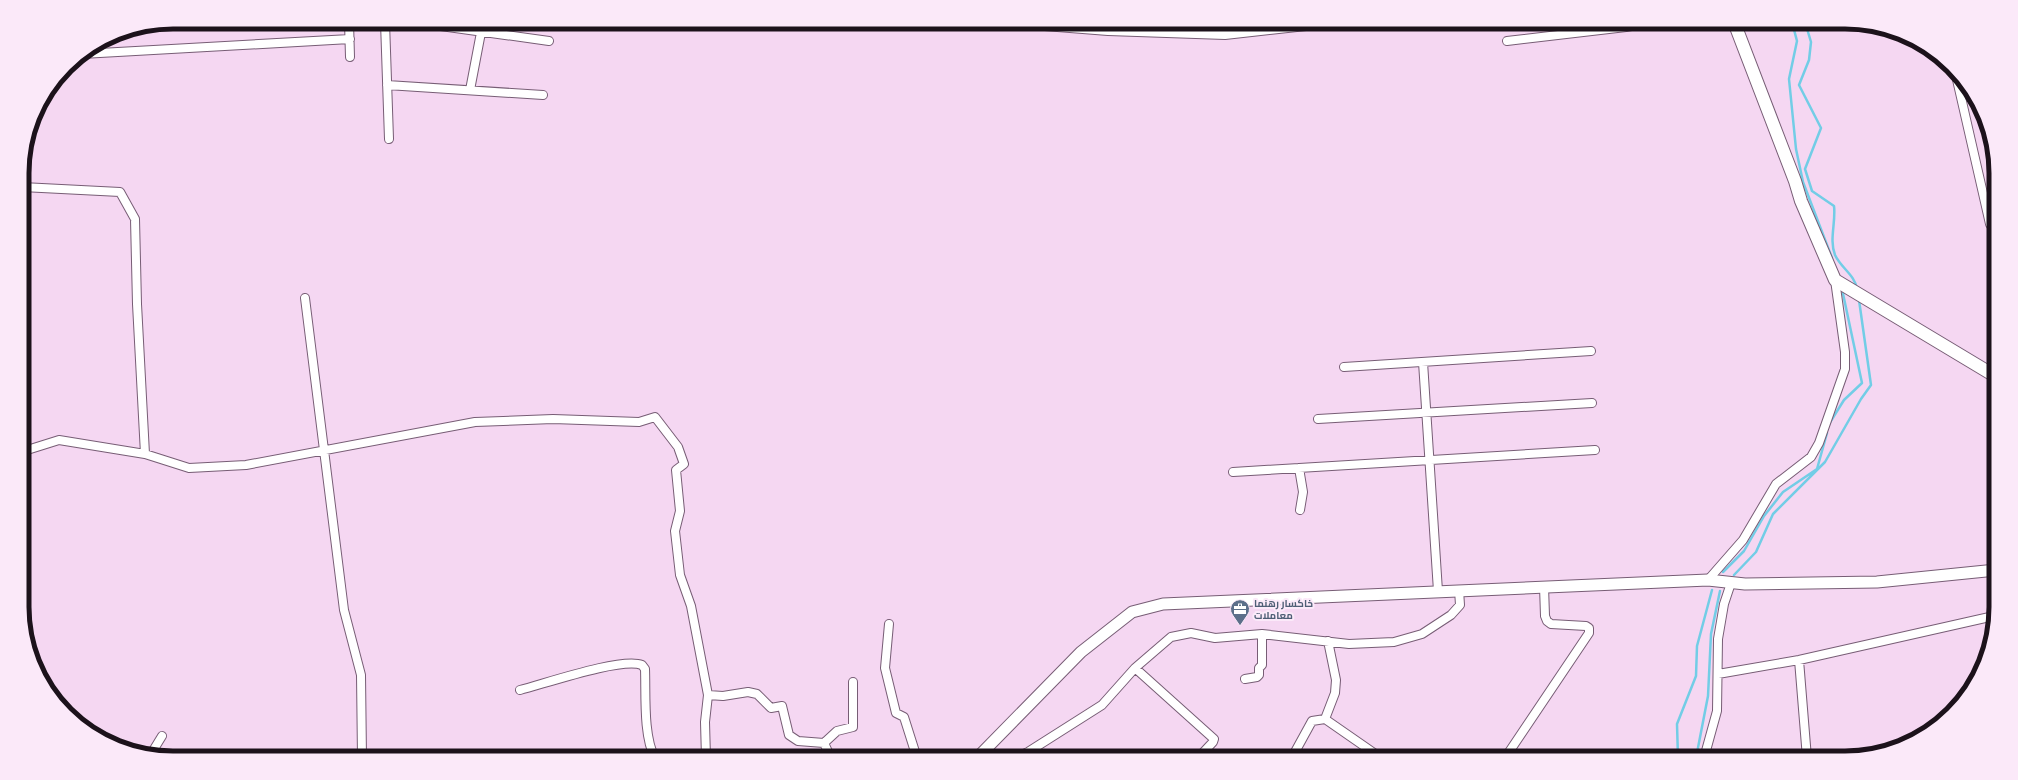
<svg xmlns="http://www.w3.org/2000/svg" width="2018" height="780" viewBox="0 0 2018 780" font-family="'Titillium Web',Cairo,sans-serif">
<rect width="100%" height="100%" fill="#f5d7f2"/>
<g fill="none" stroke-linecap="round" stroke-linejoin="round">
<path stroke="#72cde6" stroke-width="2.5" d="M1792 22 1797 41 1789 79 1796 149 1803 182 1832 258
M1805 22 1811 42 1809 60 1799 85 1821 128 1805 169 1812 191 1834 206C1836 222 1829 240 1835 255 1841 268 1855 275 1857 289
M1829 424 1844 400 1862 383 1842 289
M1723 572 1744 551 1764 516 1783 492 1817 469 1827 433
M1734 575 1756 552 1773 514 1825 462 1861 399 1871 385 1859 300
M1678 758 1677 724 1696 676 1697 646 1712 590
M1696 758 1708 696 1711 634 1720 591"/>
<g stroke="#775d75" stroke-width="10">
<path id="minor" d="M349 22 350 57
M385 22 389 139
M412 22 549 41
M995 22 1108 31 1225 35 1324 24 1330 22
M1507 41 1626 27 1652 22
M82 54 350 39
M1955 71 1990 224 1995 231
M387 85 543 95
M470 90 483 22
M22 187 120 192 135 219 137 304 145 454
M305 298 344 610 361 675 362 758
M1423 362 1438 591
M1344 367 1591 351
M1318 419 1592 403
M24 451 59 440 145 454 189 468 246 465 475 422 553 419 639 422 655 417 678 447 684 464 676 470 680 511 675 531 680 575 691 606 708 695 705 722 706 758
M1299 468 1303 492 1300 510
M1233 472 1595 450
M1708 580 1743 540 1776 484 1811 457 1819 443 1845 369V352L1835 280
M889 624 885 668 896 713 904 717 917 758
M1799 660 1807 758
M1135 668 1214 739 1213 742 1198 758
M1718 674 1799 660 1994 616
M1245 679 1257 677 1259 675V668L1262 665V634
M520 690C544 684 621 657 642 665L645 669C646 694 643 736 655 758
M708 695 723 696 748 692 757 694 771 708 782 706 789 735 798 741 824 743 831 758
M1325 719 1335 693 1336 680 1328 641
M824 743 837 731 853 727V682
M1295 752 1312 721 1325 719 1374 753 1376 758
M151 754 162 736
M1014 758 1028 752 1102 705 1135 668 1171 637 1191 633 1215 638 1262 634 1349 644 1394 642 1422 634 1451 615 1460 605 1459 590
M1505 758 1589 633V628L1586 626 1551 624 1547 621 1545 616 1544 586
M1704 758 1717 711 1718 639 1724 604 1731 583"/>
</g>
<g stroke="#775d75" stroke-width="13">
<path id="tertiary" d="M977 758 1081 652 1132 612 1163 604 1708 580 1745 584 1877 582 1996 570"/>
</g>
<g stroke="#775d75" stroke-width="14">
<path id="secondary" d="M1734 22 1795 181 1801 201 1835 280 1995 376"/>
</g>
<use href="#minor" stroke="#fff" stroke-width="8"/>
<use href="#tertiary" stroke="#fff" stroke-width="11"/>
<use href="#secondary" stroke="#fff" stroke-width="12"/>
</g>
<defs>
<g id="office-pin" transform="scale(1)"><path d="M0 17L-7.5 6A9.5 9.5 0 1 1 7.5 6Z" fill="#5c6f8a" stroke="#fbe9f9"/><path d="M-6-3h4V-5.5h4V-3h4V5H-6ZM-1-4.5V-3h2v-1.5ZM-6 0V1H6V0Z" fill="#fff"/></g>
</defs>
<g fill-rule="evenodd">
<use href="#office-pin" x="1240" y="609"/>
</g>
<g text-anchor="middle" dominant-baseline="central" stroke-width="4" stroke-linejoin="round" paint-order="stroke">
<g font-size="10" font-weight="bold" fill="#4e5e75" stroke="#fbe9f9" text-anchor="start">
<text x="1254" y="603">خاکسار رهنما<tspan x="1254" dy="12">معاملات</tspan></text>
</g>
</g>
<path d="M0 0H2018V780H0ZM173 29H1845A144 144 0 0 1 1989 173V607A144 144 0 0 1 1845 751H173A144 144 0 0 1 29 607V173A144 144 0 0 1 173 29Z" fill="#fbe9f9" fill-rule="evenodd"/>
<path fill="none" stroke="#1c121b" stroke-width="5" d="M173 29H1845A144 144 0 0 1 1989 173V607A144 144 0 0 1 1845 751H173A144 144 0 0 1 29 607V173A144 144 0 0 1 173 29Z"/>
</svg>
